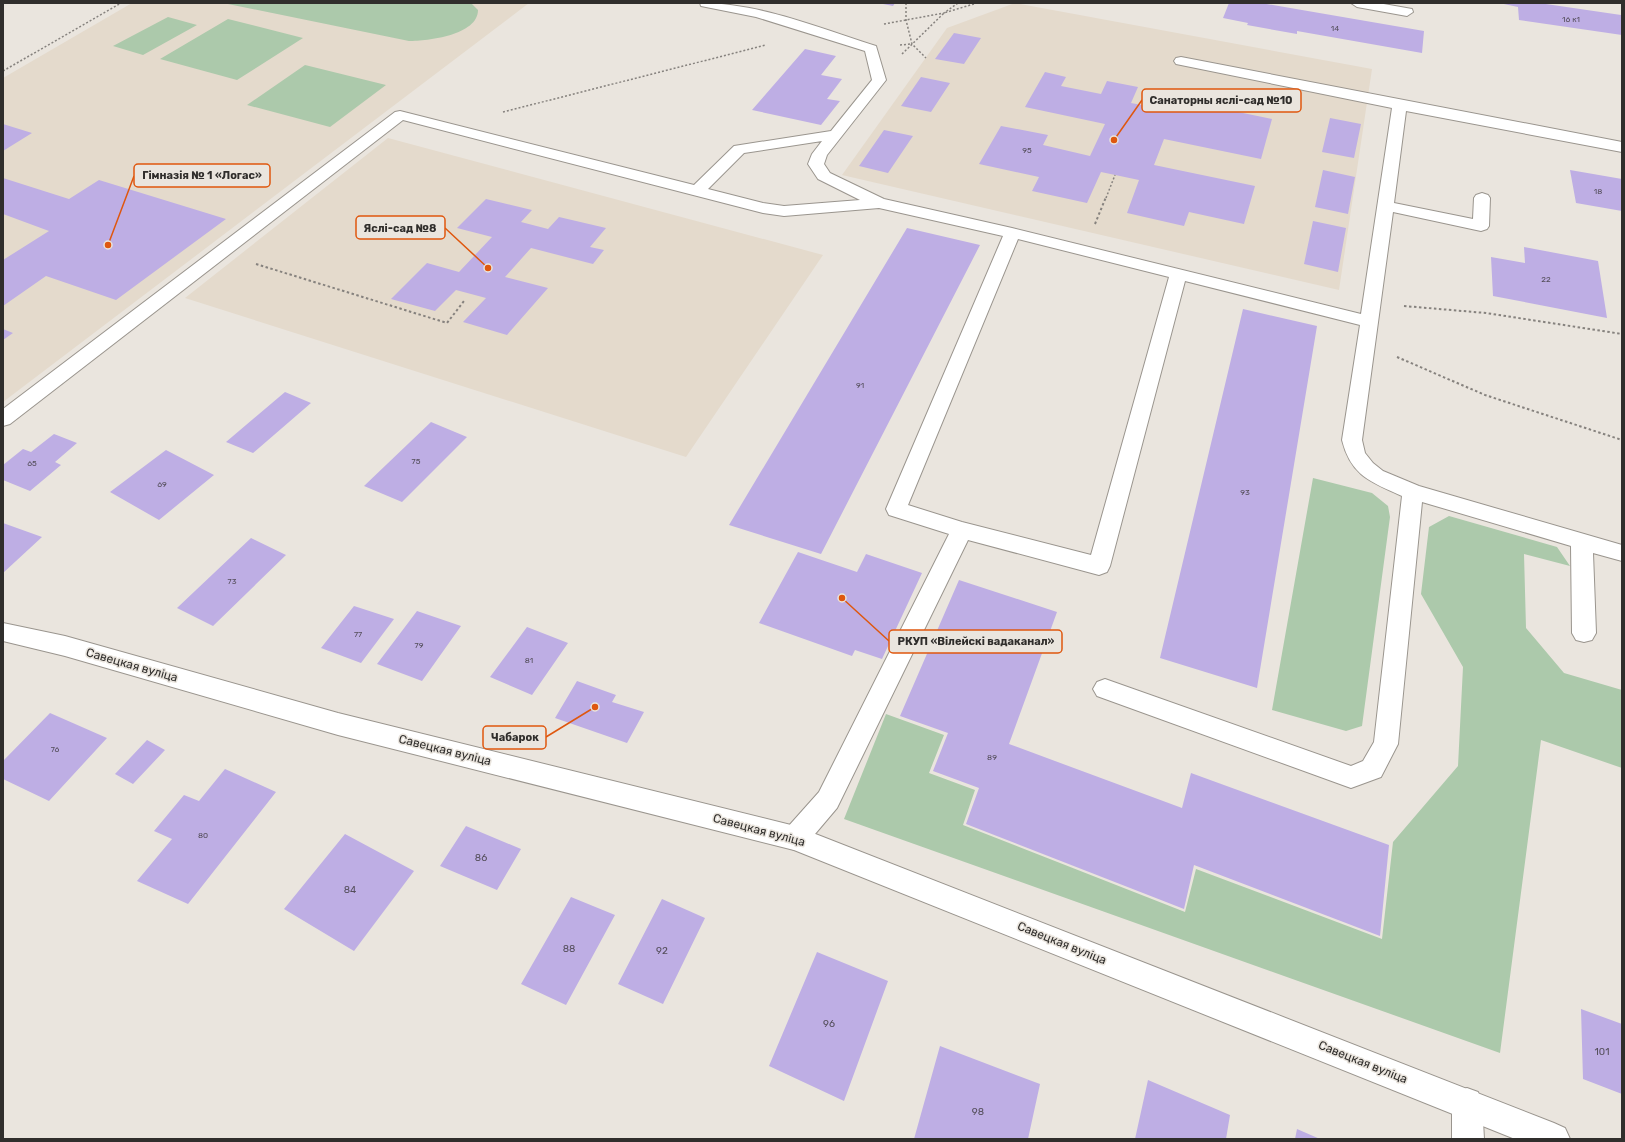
<svg xmlns="http://www.w3.org/2000/svg" width="1625" height="1142" viewBox="0 0 1625 1142" font-family="Rubik,sans-serif">
<rect width="100%" height="100%" fill="#eae5de"/>
<path fill="#e4dacc" d="M132 3H529L3 402V78Z
M1015 3 1372 69 1339 290 842 175 947 28Z
M388 138 823 255 686 457 185 298Z"/>
<path fill="#acc9ab" d="M223 3H471L478 10C478 35 428 41 409 41Z
M168 17 197 25 143 55 113 46Z
M228 19 303 38 237 80 160 59Z
M305 65 386 85 330 127 247 105Z
M1313 478 1372 493 1388 506 1390 517 1362 726 1346 731 1272 710Z
M1449 516 1557 547 1570 566 1524 554 1526 628 1564 673 1622 690V768L1541 740 1500 1053 844 819 886 714 944 735 929 773 975 790 963 825 1185 912 1196 869 1382 939 1393 842 1458 766 1463 667 1421 594 1429 527Z"/>
<path fill="#beaee4" d="M878 3H895L893 6Z
M1229 3H1261L1424 31 1422 53 1297 31V34L1247 25 1248 23 1223 18Z
M1499 3H1539L1621 15 1622 35 1519 20 1518 7Z
M954 33 981 38 964 64 935 59Z
M805 49 836 56 821 75 842 79 827 99 840 101 821 125 752 110Z
M1045 72 1066 77 1061 86 1101 94 1107 81 1138 87 1131 103 1168 110 1175 90 1217 99 1214 107 1272 119 1261 159 1164 139 1154 165 1255 186 1244 224 1189 212 1184 226 1127 213 1139 180 1101 172 1087 203 1032 191 1039 177 979 164 1001 126 1048 135 1043 145 1090 156 1105 124 1025 107Z
M921 77 950 83 931 112 901 106Z
M1330 118 1361 124 1354 158 1322 152Z
M3 124 32 133 3 151Z
M884 130 913 136 888 173 859 166Z
M1323 170 1355 177 1348 214 1315 207Z
M1570 170 1622 179V211L1576 203Z
M3 178 69 199 99 180 226 219 116 300 46 276 3 306V260L49 231 3 214Z
M486 199 532 210 521 222 548 229 559 217 606 228 590 247 604 250 593 264 531 248 505 277 548 288 507 335 463 322 486 298 456 290 435 311 391 299 427 263 459 272 492 237 457 228Z
M1313 221 1346 228 1338 272 1304 264Z
M907 228 980 245 821 554 729 525Z
M1524 247 1598 261 1607 318 1493 296 1491 257 1525 263Z
M1243 309 1317 326 1257 688 1160 658Z
M3 329 13 333 3 340Z
M285 392 311 403 253 453 226 442Z
M431 422 467 437 402 502 364 486Z
M54 434 77 443 55 462 61 465 30 491 3 480V465L23 449 31 452Z
M166 450 214 475 159 520 110 492Z
M3 523 42 537 3 573Z
M251 538 286 555 213 626 177 608Z
M798 552 857 572 866 554 922 573 882 659 855 650 852 656 759 623Z
M959 580 1057 612 1009 744 1182 808 1191 773 1389 845 1380 936 1194 865 1184 909 966 824 979 788 933 771 948 733 900 716Z
M354 606 394 619 361 663 321 648Z
M417 611 461 626 422 681 377 664Z
M527 627 568 643 532 695 490 677Z
M577 681 616 695 612 702 644 712 627 743 555 718Z
M50 713 107 738 49 801 3 779V761Z
M147 740 165 750 133 784 115 774Z
M225 769 276 792 188 904 137 881 172 839 154 831 184 795 199 801Z
M466 826 521 849 497 890 440 866Z
M345 834 414 871 354 951 284 909Z
M571 897 615 915 566 1005 521 984Z
M662 899 705 918 663 1004 618 984Z
M817 952 888 981 844 1101 769 1066Z
M1581 1009 1622 1024V1094L1583 1079Z
M940 1046 1040 1084 1028 1139H914Z
M1148 1080 1230 1115 1226 1139H1135Z
M1297 1129 1320 1139H1295Z"/>
<g fill="none" stroke-linecap="round" stroke-linejoin="round">
<g stroke="#9a958e" stroke-width="2">
<path id="lane" d="M700 3C760 3 819 28 876 46L886 80 827 155 824 164 830 173 884 199 1012 228 1361 314 1392 108 1181 65 1176 64 1174 61 1176 58 1181 57 1622 142V152L1406 111 1394 203 1473 219 1474 198 1476 195 1482 193 1488 195 1490 198 1489 226 1487 229 1481 231 1393 212 1362 440 1365 453 1373 463 1383 471 1419 486 1622 545V561L1593 553 1596 633 1592 640 1584 642 1576 640 1572 633 1571 546 1422 502 1398 744 1381 777 1351 788 1097 696 1093 689 1097 682 1105 679 1351 766 1363 761 1374 742 1402 496C1371 482 1351 476 1342 440L1360 325 1185 281 1110 566 1107 572 1099 575 968 540 837 808 804 847 795 850 786 847 782 838 786 829 819 792 949 534 889 515 886 509 1003 236 879 208 784 216 763 213 403 120 10 424 3 426V409L395 112 400 111 694 185 734 146 831 131 872 80 865 51 756 17 701 6ZM822 141 812 154 808 164 818 179 860 200 784 206 763 203 708 189 744 153ZM1018 239 1169 277 1091 555 962 522 908 505Z
M1351 3H1378L1412 9 1413 12 1407 16 1357 7Z
M1467 1088 1478 1092 1482 1103 1484 1139H1452V1103L1456 1092Z"/>
</g>
<g stroke="#9a958e" stroke-width="2">
<path id="secondary" d="M3 623 65 636 338 713 795 826 1554 1123 1565 1128 1570 1139H1515L794 850 338 735 65 656 3 641Z"/>
</g>
<path stroke="#86827e" stroke-width="1.5" stroke-dasharray="2 2" stroke-linecap="butt" d="M906 3V20L912 44 926 58
M884 24 944 13 958 3
M900 45 911 44
M902 54 944 13 977 3
M3 71 121 3
M503 112 766 45
M1106 198 1115 175"/>
<path stroke="#86827e" stroke-width="2" stroke-dasharray="2.5 2.5" stroke-linecap="butt" d="M1095 224 1106 197
M256 264 447 323 464 301
M1404 306 1486 313 1622 334
M1397 357 1485 395 1622 440"/>
<use href="#lane" fill="#fff" fill-rule="evenodd"/>
<use href="#secondary" fill="#fff" fill-rule="evenodd"/>
</g>
<g text-anchor="middle" dominant-baseline="central" stroke-width="3" stroke-linejoin="round" paint-order="stroke">
<g font-size="8" fill="#544e5a">
<text x="1571" y="19">16 к1</text>
<text x="1335" y="28">14</text>
<text x="1027" y="150">95</text>
<text x="1598" y="191">18</text>
<text x="1546" y="279">22</text>
<text x="860" y="385">91</text>
<text x="416" y="461">75</text>
<text x="32" y="463">65</text>
<text x="162" y="484">69</text>
<text x="1245" y="492">93</text>
<text x="232" y="581">73</text>
<text x="358" y="634">77</text>
<text x="419" y="645">79</text>
<text x="529" y="660">81</text>
<text x="55" y="749">76</text>
<text x="992" y="757">89</text>
<text x="203" y="835">80</text>
</g>
<g font-size="10" fill="#544e5a">
<text x="481" y="858">86</text>
<text x="350" y="890">84</text>
<text x="569" y="949">88</text>
<text x="662" y="951">92</text>
<text x="829" y="1024">96</text>
<text x="1602" y="1052">101</text>
<text x="978" y="1112">98</text>
</g>
<g font-size="12" fill="#302e2c" stroke="#eae5de">
<text transform="translate(132 665) rotate(16)">Савецкая вуліца</text>
<text transform="translate(445 750) rotate(14)">Савецкая вуліца</text>
<text transform="translate(759 830) rotate(15)">Савецкая вуліца</text>
<text transform="translate(1062 943) rotate(22)">Савецкая вуліца</text>
<text transform="translate(1363 1062) rotate(22)">Савецкая вуліца</text>
</g>
</g>
<path fill="none" stroke="#df570e" stroke-width="1.5" d="M1114 140L1142 100M108 245L134 176M488 268L445 228M842 598L889 641M595 707L546 737"/>
<g fill="#df570e" stroke="#eae5de" stroke-width="1.5">
<circle cx="1114" cy="140" r="4"/>
<circle cx="108" cy="245" r="4"/>
<circle cx="488" cy="268" r="4"/>
<circle cx="842" cy="598" r="4"/>
<circle cx="595" cy="707" r="4"/>
</g>
<g fill="#eae5de" stroke="#df570e" stroke-width="1.5">
<rect x="1142" y="89" width="159" height="23" rx="4"/>
<rect x="134" y="164" width="136" height="23" rx="4"/>
<rect x="356" y="216" width="89" height="23" rx="4"/>
<rect x="889" y="630" width="173" height="23" rx="4"/>
<rect x="483" y="726" width="63" height="23" rx="4"/>
</g>
<g font-size="11" text-anchor="middle" font-weight="bold" fill="#302e2c">
<text x="1221" y="104">Санаторны яслі-сад №10</text>
<text x="202" y="179">Гімназія № 1 «Логас»</text>
<text x="400" y="232">Яслі-сад №8</text>
<text x="976" y="645">РКУП «Вілейскі вадаканал»</text>
<text x="515" y="741">Чабарок</text>
</g>
<rect width="1625" height="1142" fill="none" stroke="#302e2c" stroke-width="8"/>
</svg>
